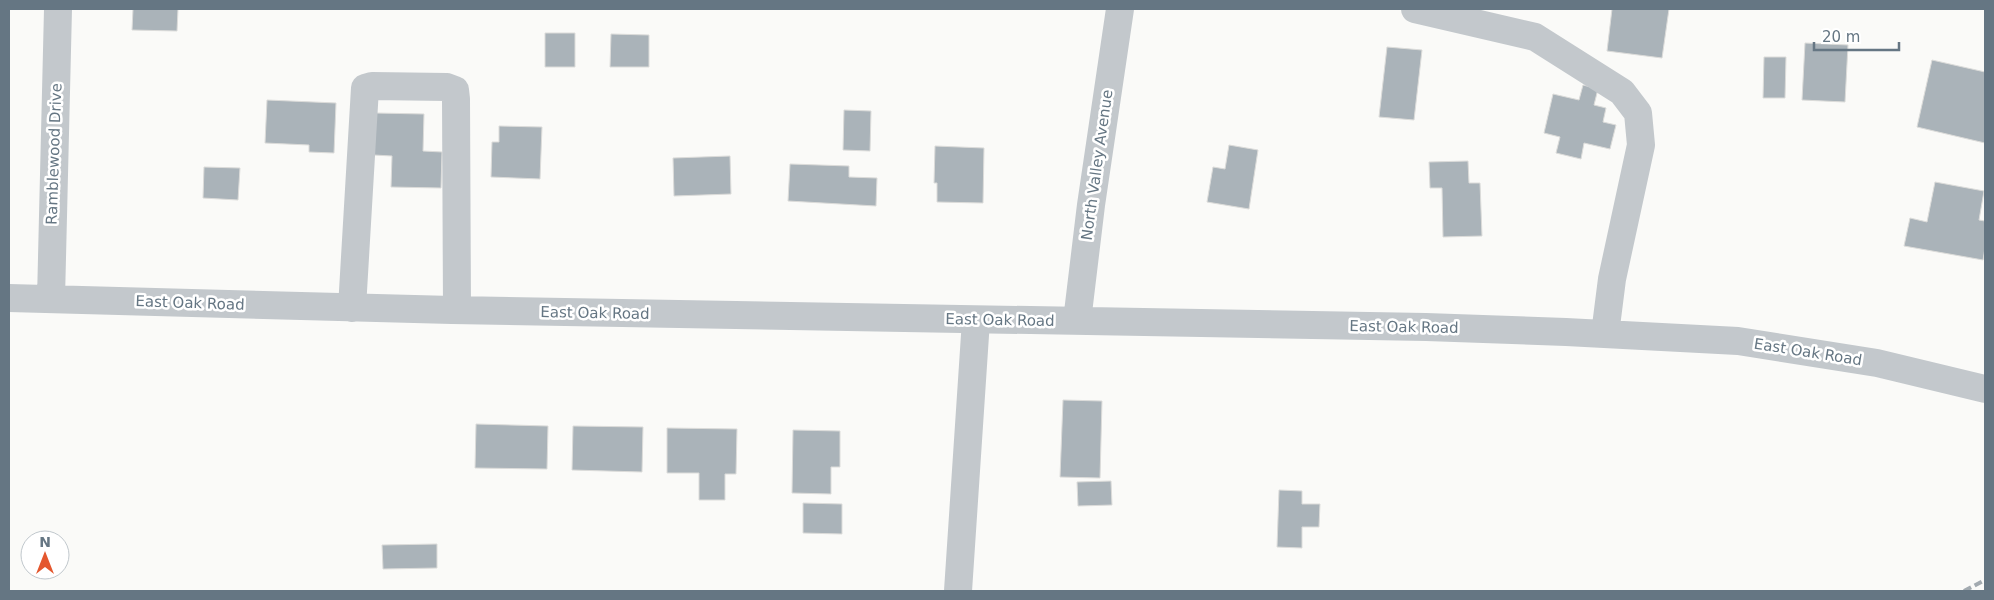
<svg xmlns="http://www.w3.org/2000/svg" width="1994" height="600" viewBox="0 0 1994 600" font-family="'DejaVu Sans',sans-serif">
<rect width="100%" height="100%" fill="#fafaf8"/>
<path fill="#aab3b9" stroke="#dcdcda" d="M133 9H178L177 31 132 30Z
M1612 9H1669L1662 58 1607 51Z
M545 33H575V67H545Z
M611 34 649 35V67H610Z
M1805 43 1848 45 1845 102 1802 100Z
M1387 47 1422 50 1414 120 1379 117Z
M1764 57H1786L1785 98H1763Z
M1932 60 1985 72V143L1917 127Z
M1583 85 1598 89 1594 105 1606 108 1603 122 1616 125 1610 149 1584 143 1581 159 1556 153 1560 137 1544 133 1553 94 1579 100Z
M267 100 336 103 334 153 309 152V145L265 143Z
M844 110 871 111 870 151 843 150Z
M375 113 424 114 423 151 442 152 441 188 391 187 392 156 374 155Z
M499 126 542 127 540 179 491 177 492 142H499Z
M1229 145 1258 150 1249 209 1207 202 1213 167 1225 169Z
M935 146 984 148 983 203 937 202V183H934Z
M730 156 731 194 674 196 673 158Z
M1468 161 1469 183H1480L1482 236 1443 237 1442 188H1430L1429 162Z
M790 164 849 166V177L877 178 876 206 788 201Z
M204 167 240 168 238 200 203 198Z
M1935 182 1984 191 1979 220 1985 221V248L1983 260 1904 246 1910 218 1927 222Z
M1063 400 1102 401 1100 478 1060 477Z
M476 424 548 426 547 469 475 468Z
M573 426 643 427 642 472 572 470Z
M667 428 737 429 736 474H725V500H699V473H667Z
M793 430 840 431V467H831V494L792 493Z
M1111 481 1112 505 1078 506 1077 482Z
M1279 490 1302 491V504H1320L1319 527H1302V548L1277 547Z
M803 503 842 504V534L803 533Z
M437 544V568L383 569 382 545Z"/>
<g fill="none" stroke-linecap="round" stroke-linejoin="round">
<path stroke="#c3c8cc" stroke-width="28" d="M1415 9 1535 37 1622 92 1638 113 1641 145 1612 279 1605 334
M9 298 452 310 1426 327 1566 332 1738 341 1877 363 1985 389
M51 299 58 9
M352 308 365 88 372 86 447 87 455 90 456 99 457 310
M1077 321 1091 205 1120 9
M958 591 976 320"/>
<path stroke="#a2aab0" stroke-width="4" stroke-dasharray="8 4" stroke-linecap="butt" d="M1964 591 1985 580"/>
</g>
<g text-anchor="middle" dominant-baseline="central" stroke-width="5" stroke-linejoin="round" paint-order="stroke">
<g font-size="15" fill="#657683" stroke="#fff">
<text transform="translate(54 154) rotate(-88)">Ramblewood Drive</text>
<text transform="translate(1097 165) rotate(-82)">North Valley Avenue</text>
<text transform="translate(190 303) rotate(2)">East Oak Road</text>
<text transform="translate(595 313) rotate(1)">East Oak Road</text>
<text transform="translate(1000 320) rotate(1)">East Oak Road</text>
<text transform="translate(1404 327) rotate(1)">East Oak Road</text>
<text transform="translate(1808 352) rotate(9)">East Oak Road</text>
</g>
</g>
<rect width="1994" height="600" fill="none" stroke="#657683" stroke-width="20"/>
<g transform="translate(45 555)"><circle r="24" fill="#ffffff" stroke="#c1c8cd"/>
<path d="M0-4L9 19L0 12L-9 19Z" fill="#e4572e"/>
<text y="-8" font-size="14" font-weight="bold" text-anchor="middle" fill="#657683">N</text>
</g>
<path d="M1814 42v8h85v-8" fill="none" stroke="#657683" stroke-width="2.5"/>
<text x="1822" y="42" font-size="15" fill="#657683" stroke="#ffffff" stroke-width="4" paint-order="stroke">20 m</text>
</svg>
